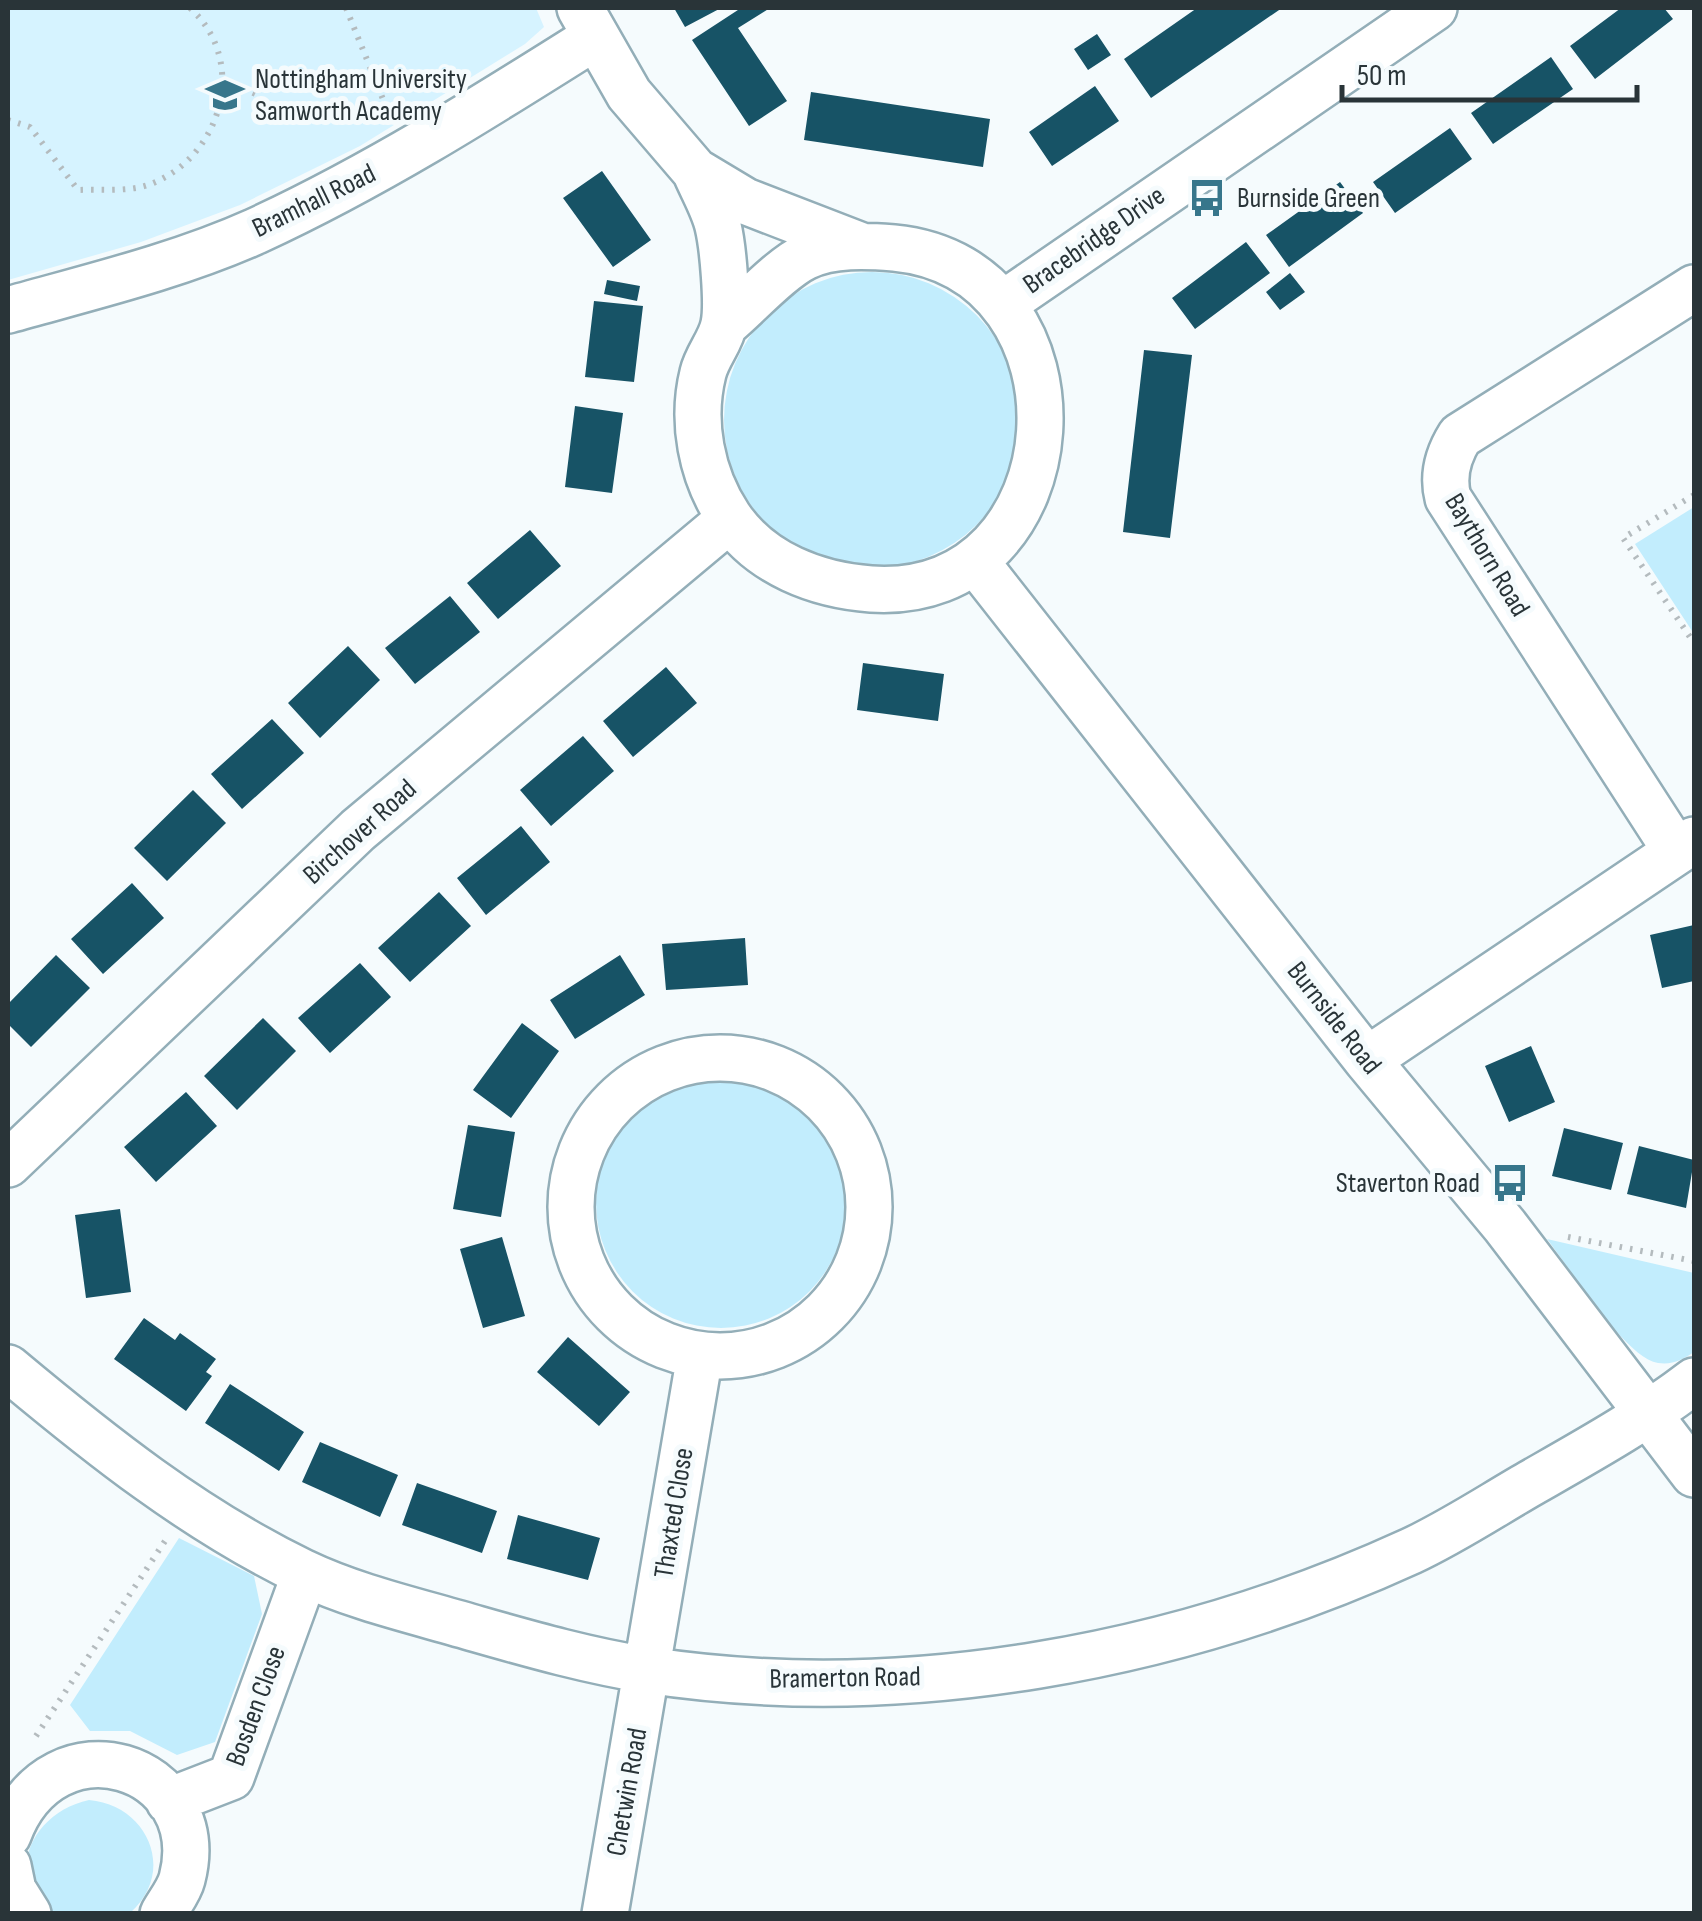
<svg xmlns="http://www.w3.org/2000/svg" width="1702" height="1921" viewBox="0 0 1702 1921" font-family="'Sofia Sans Condensed',sans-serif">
<rect width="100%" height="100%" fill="#f5fbfd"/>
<path fill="#d6f3ff" d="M8 8H536L544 27 525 44 360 146 240 205 141 242 8 280Z"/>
<path fill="#c2edfd" d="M724 420a148 148 0 1 1 296 0a148 148 0 1 1-296 0Z
M1694 507V634L1635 544Z
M596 1203a125 125 0 1 1 250 0a125 125 0 1 1-250 0Z
M1547 1239 1694 1273V1352C1682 1360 1673 1365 1658 1363 1625 1358 1569 1267 1547 1239Z
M179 1538 254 1576 262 1614 215 1742 177 1755 130 1731H90L70 1705Z
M89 1800C148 1805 177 1872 130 1913H53C1 1877 32 1812 89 1800Z"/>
<path fill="#175366" d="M674 8H721L685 27Z
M741 8H770L738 28 787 101 749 126 692 40Z
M1197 8H1282L1151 98 1124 59Z
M1621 8H1664L1673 19 1595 79 1570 46Z
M1097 34 1111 55 1088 70 1074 49Z
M1551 57 1573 89 1493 144 1471 113Z
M1095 86 1119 121 1052 166 1029 132Z
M811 92 990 119 983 167 804 140Z
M1450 128 1472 159 1395 213 1373 182Z
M602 171 651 240 613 267 563 198Z
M1340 182 1363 213 1289 267 1266 235Z
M1246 242 1270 273 1195 329 1172 298Z
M1290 273 1305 292 1280 310 1266 292Z
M607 280 640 286 637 301 604 294Z
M594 301 643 306 634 382 585 377Z
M1144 350 1192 355 1170 538 1123 532Z
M575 406 623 413 612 493 565 487Z
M530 530 561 566 498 619 467 583Z
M450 596 480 632 415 684 385 648Z
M348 646 380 680 320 738 288 703Z
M863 663 944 674 938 721 857 710Z
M666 667 697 703 633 757 603 721Z
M272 719 304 753 242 809 211 774Z
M583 736 614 771 551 826 520 790Z
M193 790 226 823 167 881 134 848Z
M521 826 550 862 486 915 457 878Z
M132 883 164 918 103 974 71 939Z
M439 892 471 926 410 982 378 948Z
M1694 925V981L1662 988 1650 935Z
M745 938 748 985 666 990 662 944Z
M56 955 90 988 31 1047 8 1024V1004Z
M620 955 645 995 575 1039 550 1000Z
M360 963 391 997 330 1053 298 1018Z
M263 1018 296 1051 237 1110 204 1076Z
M522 1023 559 1051 511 1118 473 1090Z
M1531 1046 1555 1102 1509 1122 1485 1066Z
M186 1092 217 1126 156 1182 124 1147Z
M468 1125 515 1132 501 1217 453 1209Z
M1564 1128 1623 1143 1611 1190 1552 1176Z
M1639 1146 1694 1160 1686 1208 1627 1194Z
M120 1209 131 1292 86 1298 75 1215Z
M502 1237 525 1316 483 1328 460 1249Z
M144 1318 175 1340 180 1333 216 1359 206 1372 212 1376 186 1411 114 1359Z
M568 1337 630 1392 599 1426 537 1372Z
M230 1384 304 1432 279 1471 205 1423Z
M320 1442 398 1475 380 1517 302 1482Z
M417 1483 497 1511 482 1553 402 1525Z
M518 1515 600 1538 588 1580 507 1559Z"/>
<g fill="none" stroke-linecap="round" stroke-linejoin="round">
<g stroke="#93aeb8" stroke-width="50">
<path id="minor" d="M580 8 629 94 695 171
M1003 304 1434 8
M8 310C90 287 178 266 256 231 375 176 484 107 595 37
M724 325C747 306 780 269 805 257 832 244 867 246 894 248 1102 268 1082 603 871 589 817 585 761 564 729 517 701 475 691 421 703 373 707 356 721 341 724 324 728 304 723 247 718 226 714 208 702 188 695 171L745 201 859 245
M975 561 1367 1060 1505 1226 1694 1474
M1676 851 1448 498C1442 475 1448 455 1460 436L1694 288
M571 1207a149 149 0 1 1 298 0a149 149 0 1 1-298 0Z
M1367 1060 1694 840
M8 1164 358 830 730 519
M8 1368C100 1445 193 1519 302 1572 356 1598 420 1612 477 1629 533 1645 590 1661 647 1670 903 1709 1177 1658 1411 1551 1452 1532 1491 1506 1531 1483 1587 1451 1643 1420 1694 1381
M169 1801 231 1777 305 1574
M8 1835C53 1713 212 1764 182 1879 179 1891 169 1903 163 1914
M8 1866 13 1890 28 1914
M605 1914 700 1355"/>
</g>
<path stroke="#b4bbbe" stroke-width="6" stroke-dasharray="2.5 8" stroke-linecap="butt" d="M346 8 389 114
M224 80 262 97
M8 120 30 127 78 190C99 189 128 192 148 185 221 159 250 62 190 8
M1694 495 1623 538 1694 643
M1568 1237 1694 1261
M36 1736 167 1538"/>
<use href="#minor" stroke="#fff" stroke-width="45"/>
</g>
<defs>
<g id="school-bare" transform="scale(3)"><path d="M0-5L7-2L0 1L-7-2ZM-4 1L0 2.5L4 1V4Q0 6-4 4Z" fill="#37768b" stroke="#f5fbfd" stroke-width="2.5" paint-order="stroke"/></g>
<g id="bus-bare" transform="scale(3)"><path d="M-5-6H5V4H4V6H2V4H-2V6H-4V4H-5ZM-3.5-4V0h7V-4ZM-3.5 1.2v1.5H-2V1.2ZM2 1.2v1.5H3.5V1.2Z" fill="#37768b" stroke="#f5fbfd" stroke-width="2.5" paint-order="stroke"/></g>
</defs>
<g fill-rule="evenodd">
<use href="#school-bare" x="225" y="95"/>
<use href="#bus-bare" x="1207" y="198"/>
<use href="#bus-bare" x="1510" y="1183"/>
</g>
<g text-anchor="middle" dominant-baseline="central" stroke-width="10" stroke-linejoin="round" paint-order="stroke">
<g font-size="28" fill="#293438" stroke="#f5fbfd" text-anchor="start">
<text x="255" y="79">Nottingham University<tspan x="255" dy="32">Samworth Academy</tspan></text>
<text x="1237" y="198">Burnside Green</text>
<text x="1480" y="1183" text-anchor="end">Staverton Road</text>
</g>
<g font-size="28" fill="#293438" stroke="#f5fbfd">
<text transform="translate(314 201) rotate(-26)">Bramhall Road</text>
<text transform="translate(1094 240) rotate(-35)">Bracebridge Drive</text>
<text transform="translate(1487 555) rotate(59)">Baythorn Road</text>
<text transform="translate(360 832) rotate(-42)">Birchover Road</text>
<text transform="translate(1334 1018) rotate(52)">Burnside Road</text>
<text transform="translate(674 1513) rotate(-81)">Thaxted Close</text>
<text transform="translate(845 1678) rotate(-1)">Bramerton Road</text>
<text transform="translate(256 1706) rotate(-70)">Bosden Close</text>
<text transform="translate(627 1792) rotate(-80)">Chetwin Road</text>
</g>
</g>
<rect width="1702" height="1921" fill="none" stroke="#293438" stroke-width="20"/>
<path d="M1342 85v15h295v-15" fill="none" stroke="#293438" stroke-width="5"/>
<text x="1357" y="85" font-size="30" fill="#293438" stroke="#f5fbfd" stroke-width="8" paint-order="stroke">50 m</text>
</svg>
